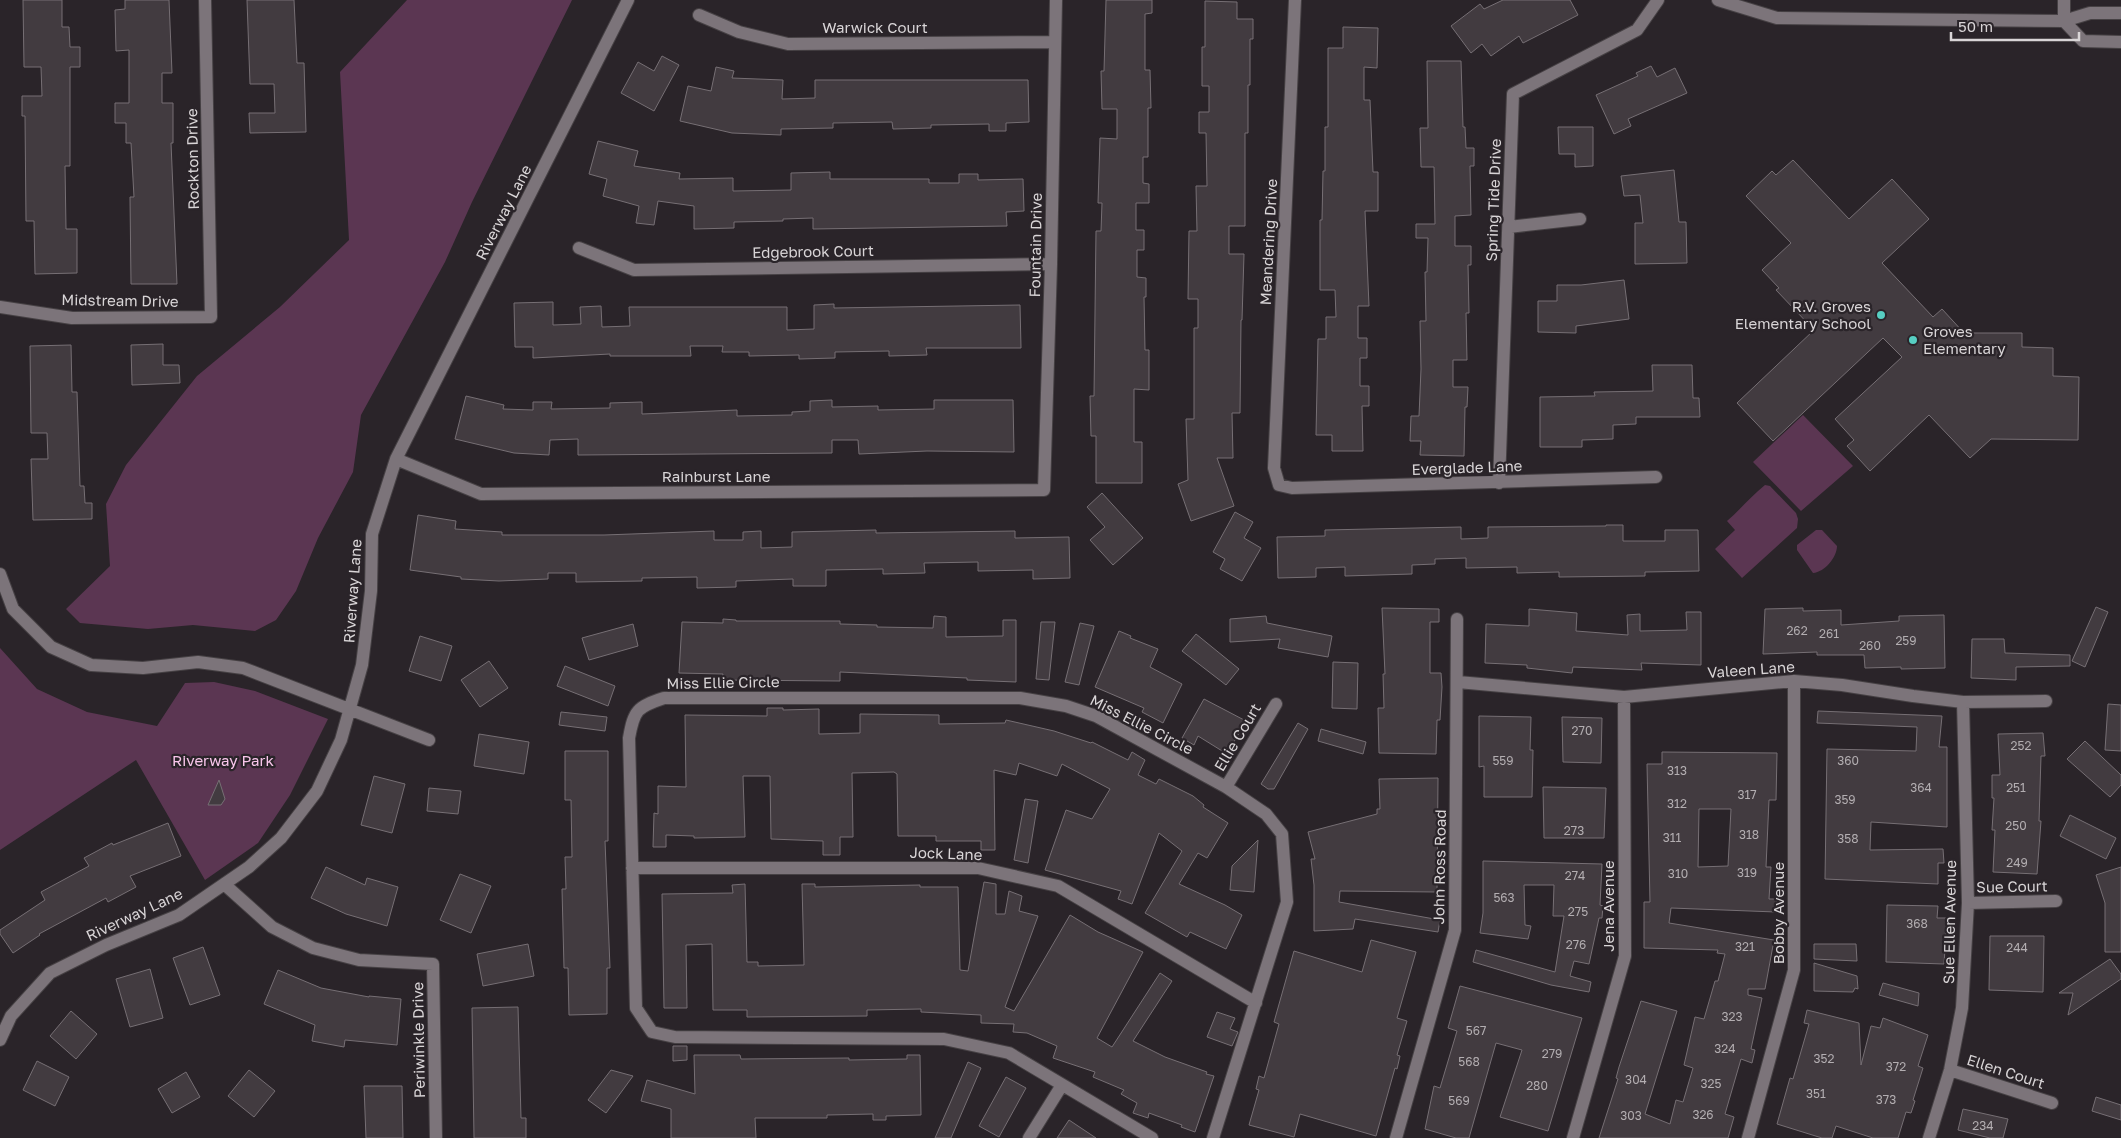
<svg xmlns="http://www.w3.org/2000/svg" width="2121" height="1138" viewBox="0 0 2121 1138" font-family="'Golos Text',sans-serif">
<rect width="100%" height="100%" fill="#2a2429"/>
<path fill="#5b3652" d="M407 0H572L472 202 445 262 361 415 353 472 318 538 296 591 276 620 255 631 193 625 148 629 80 623 66 609 110 566 106 504 126 465 197 376 280 307 349 240 340 72Z
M1803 415 1853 466 1801 511 1753 462Z
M1765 485 1770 486 1796 513 1798 519 1797 528 1742 578 1715 549 1735 530 1727 521C1740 510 1751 496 1765 485Z
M1816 530H1822L1837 546C1837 557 1825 572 1813 573L1797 550V545Z
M0 648 37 689 87 712 157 726 185 683 214 682 255 691 328 719 290 795 258 843 205 880 136 760 0 850Z"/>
<path fill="#423b40" stroke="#766f74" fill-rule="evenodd" d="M23 0H62V27H69L70 47H80V67H70V166H65L66 229H77V273L35 274 34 221H26L25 116H22V96H42L41 67H24Z
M125 0H169L172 73H162V103H173V143H171L177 284H131L130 197H134L131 143H126V123H115V103H129V50L116 51 115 10 125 9Z
M247 0H294L297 63H304L306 132 250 133 249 113H275L274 84H250Z
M1106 0H1152V13L1145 14V70H1150L1151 108H1148V157H1143V183L1149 184V203H1136V230H1144V250H1137V277L1146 278V297H1144L1145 350H1149V390L1134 389V442H1142V483H1096V436H1091L1090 396H1094L1096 231H1101L1102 203H1098L1100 138 1117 139V109H1102L1101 71H1104Z
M1503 0H1570L1578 15 1523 43 1519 36 1491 56 1482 44 1471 53 1451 26 1480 4 1484 9Z
M1205 1 1237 2V19H1253V39H1250V85H1248V133H1245V226H1229V254H1244L1242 320H1241L1240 413H1232L1233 458H1217L1234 506 1191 521 1178 484 1188 480 1186 419H1194V328H1198V299H1188L1189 231H1197L1196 186H1207L1206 133H1199V112H1209V86H1202V47H1205Z
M1343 27 1378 28 1377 68 1364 67V100H1370L1373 172H1378V211H1365L1369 306H1358V338H1367V358H1360V386H1369V406H1362L1363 451H1332V435H1316L1318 339H1326V317H1336L1335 290H1320V220H1322L1323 171H1325V127H1328V48H1343Z
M662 56 679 65 654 111 621 93 638 62 654 71Z
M1427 61H1461L1463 127H1465L1466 148H1474V166H1470L1471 215 1455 216V246H1471V265H1468L1469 313H1466L1467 360H1453V387H1468L1467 407H1465L1464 456 1420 455 1421 441H1410L1411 416H1419L1421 369 1420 321H1426L1425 272H1427L1428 238H1416V224H1435L1434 167H1421L1420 128H1428Z
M1651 66 1657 77 1675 68 1687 93 1628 119 1631 126 1614 134 1596 95 1638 76 1636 73Z
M716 67 734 71 732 78 783 80 782 99 815 98V80H1028L1029 122 1006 123V131H989V124L931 125V128L893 129 892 122 833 123V128L781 129V135L732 133 680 121 688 86 711 91Z
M1558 127H1593V166L1575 167V154H1559Z
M598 141 638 151 634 166 680 173 679 179 733 178V191L791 190V173L830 172V179H929V183H959V174H978V180L1023 179 1024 211 1006 212 1007 226 813 229V218L783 219V221L734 222V228L694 229V206L658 201 654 225 636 223 639 206 603 196 607 179 589 174Z
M1793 160 1849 219 1892 179 1929 219 1882 263 1933 317 1942 309 1964 333H2022V347L2053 348V376L2079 377 2078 440 1991 439 1970 458 1929 415 1870 471 1847 446 1854 440 1835 419 1902 357 1883 338 1773 441 1737 403 1814 330 1776 290 1779 288 1762 270 1791 243 1746 196 1772 171 1776 175Z
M1674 170 1679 222H1686L1687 263 1635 264V223H1643L1640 195 1624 196 1621 176Z
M1624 280 1629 319 1576 326V333L1538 332V301H1557V285H1581Z
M553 302V325L581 324 580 307 601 306 602 327 630 326 629 307H787V330L814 329V305L834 304V308L1020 305 1021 348H926L927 355 889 356V351L835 352V358L799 359V355L749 356V352H722L723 346H690L691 356H610V354L533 358V347H515L514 303Z
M163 344V365H179L180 383 132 385 131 345Z
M71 345 72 392H77L80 486H84L85 503H92V519L33 520 31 459H48L47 433H31L30 346Z
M1652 365H1692L1693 398H1699L1700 417H1636V424L1613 425V439L1582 440V447H1540V397L1595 396 1594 392 1653 391Z
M466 396 504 405 503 409 533 410V402H552L551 409 610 408V403L642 402V414L737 410V416L792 415V412L810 411V401L832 400V407L878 406V410L934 409V400H1013L1014 452 927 451 859 454 858 440H832V453L578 455V439L550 440 549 455 514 453 455 439Z
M1102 493 1143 538 1113 565 1090 540 1105 527 1087 507Z
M1235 512 1253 522 1244 538 1261 548 1242 581 1220 569 1225 559 1213 552Z
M418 515 456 521 455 529 502 532V535H604L714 531V540H743V532L761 531V548L792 547V532L876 530V533L1015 531V538L1069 537 1070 578 1033 579V570L978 571V562L924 563 925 573 883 574V569L826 570V586H793V579L736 581V587L697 588V577L642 578V581L576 582V573H548V579L499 581 461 579V577L410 570Z
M1606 525H1623V541H1665V530H1698L1699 571 1645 572V576L1559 577V572L1517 573V567L1466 568V558L1435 559V564L1412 565V574L1345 576V567L1316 568V577L1278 578 1277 537 1325 536V530L1461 527V539L1488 538V527L1606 526Z
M2096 607 2108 612 2085 667 2072 661Z
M1382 608 1439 609V622H1430V673H1441L1442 687 1440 720H1437L1436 754 1379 753 1378 708H1384L1383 674H1385Z
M1803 608V611L1841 610V625L1899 621V616L1944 615 1945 668 1901 669V667L1865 668 1864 655H1817V652L1763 654 1765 609Z
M1529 609 1577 613 1576 631 1628 635 1627 615 1640 614V631L1687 630 1686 612H1701V665L1641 663 1642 670 1573 667 1572 673 1527 668V665L1485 663 1486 624 1529 626Z
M934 616 946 617V637L1003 636V620H1016V682L967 680V678L840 672V681L722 680 723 674 679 673 682 622 723 623V619L736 620V621H840V624L877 625V627L933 628Z
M1266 616 1267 623 1332 636 1328 657 1278 648 1280 639 1230 642V619Z
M1041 622H1055L1049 680 1036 679Z
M1080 623 1094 626 1079 685 1065 682Z
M633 624 638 646 589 660 582 638Z
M1119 631 1131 636 1130 638 1158 649 1150 667 1182 684 1163 723 1142 712 1144 708 1095 687Z
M1196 634 1239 669 1226 685 1182 651Z
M420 636 452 646 441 681 409 671Z
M1972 639H2004L2005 653 2070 655V666L2016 667V680L1971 678Z
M489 661 508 688 480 707 461 680Z
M1333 662 1358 663 1357 709 1332 708Z
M565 666 615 686 608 706 557 686Z
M1204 699 1246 721 1227 754 1198 736 1194 745 1182 738Z
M2108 704 2121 705V751L2105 750Z
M767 708H783V710L819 709V734L860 733V714L939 715V724L1005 723 1006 720 1054 731 1091 743 1092 742 1128 760 1132 752 1145 760 1138 775 1156 784 1159 779 1193 796 1204 805 1203 807 1228 823 1207 858 1198 853 1179 884 1225 905 1242 915 1226 949 1190 932 1187 937 1145 913 1182 851 1159 833 1132 904 1118 899 1121 891 1045 870 1066 810 1092 819 1110 789 1062 764 1057 776 1019 763 1016 775 994 770 995 850H981V841H936V836H898L897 774 894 772 852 773 853 837H840V855H823V841L771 839 770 776H743L745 837 694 838V836L666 835V847H653L654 813 658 814V786L686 787 685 715 767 716Z
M1818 711 1942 716 1939 747H1947V827L1871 822 1870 850 1943 849 1944 863H1938V884L1825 879 1827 749 1916 751 1917 727 1817 723Z
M561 712 607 717 605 731 559 725Z
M1479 716 1531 717 1530 750H1533L1532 797H1484V766L1479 767Z
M1562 717 1602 718 1601 763 1563 762Z
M1298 723 1308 729 1274 789H1268L1261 784Z
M1321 729 1366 742 1363 754 1318 741Z
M2043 733 2045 756H2041L2039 821H2041L2037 874 1993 872 1995 830H1992L1994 798H1992V775H2000L1998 734Z
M479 734 529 742 524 774 474 766Z
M2085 741 2121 775V785L2110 797 2067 759Z
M565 751H608V841H605L610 968H607V1014L569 1015 568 968H564L562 889H566L565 857H572L571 800H565Z
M1662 752 1777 753 1776 800H1769L1766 867H1771L1769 899H1777L1776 912 1671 908 1669 923 1774 940 1765 989H1748V995L1762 998 1751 1049 1755 1050 1752 1063 1741 1059 1725 1114 1734 1117 1728 1138H1599L1618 1079 1616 1078 1619 1067 1641 1001 1677 1011 1645 1114 1670 1124 1676 1100 1683 1102 1693 1068 1684 1065 1695 1017 1704 1019 1715 981H1718L1725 954 1717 953 1718 950 1644 948V902H1650L1647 764H1662ZM1699 809H1731L1728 866 1698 867Z
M374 776 405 784 392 833 361 825Z
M1438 778 1437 892 1340 891 1339 902 1440 920 1438 932 1355 919 1353 929 1314 931V885L1311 859H1315L1308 832 1377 814V809H1380L1379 779Z
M219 780 225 799 221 805H208Z
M1543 787 1606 788 1604 838H1544Z
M429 788 461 791 458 814 427 811Z
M1025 799 1038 801 1028 863 1014 860Z
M2070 815 2116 838 2106 859 2060 836Z
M168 823 181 856 130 876 136 887 108 902 106 898 39 934 40 935 13 953 0 934V930L45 900 41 892 89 866 84 858 112 843 113 845Z
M1258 840 1254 892 1230 890 1232 866Z
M1483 861 1602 864 1600 905 1603 906 1602 918H1599L1589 964 1574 961 1570 976 1591 982 1589 992 1551 985 1473 962 1476 950 1555 972 1564 916H1553L1554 885H1524L1525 925 1531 926 1528 939 1480 933 1483 913Z
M326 867 365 885 367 878 398 887 387 926 346 914 311 898Z
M2121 867V952H2105V903L2096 875Z
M460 874 491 886 471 933 440 920Z
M984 882 996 884V914H1005L1009 891 1022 896 1019 911 1038 916 1005 1007 1014 1011 1070 915 1098 932 1143 952 1097 1038 1112 1047 1160 973 1172 981 1133 1041 1165 1057 1207 1072 1206 1074 1214 1076 1195 1132 1181 1127 1182 1125 1149 1113 1148 1118 1133 1113 1137 1103 1121 1094 1124 1090 1093 1077 1095 1072 1053 1058 1057 1046 1027 1033 1013 1032 1014 1024 981 1023V1015L921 1012V1009L867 1010V1016L747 1017V1010H713L712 944 686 945 687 1008H664L662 894 733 893 732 885 745 884 747 962H758V966L804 965 802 884H815V887L920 885V887H958L960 970 968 971Z
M1887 905 1938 906 1937 918H1947L1944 964 1886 962Z
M1990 936H2044L2043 992 1989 990Z
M1371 940 1416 952 1397 1018 1407 1021 1397 1055 1400 1056 1397 1069 1395 1068 1376 1136 1300 1114 1294 1137 1249 1125 1259 1090 1256 1089 1259 1076 1264 1078 1279 1024 1274 1022 1294 951 1362 972Z
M528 944 534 976 483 986 477 954Z
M1814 944H1856L1857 961 1814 959Z
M203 947 220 995 190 1005 173 958Z
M2110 959 2121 974V979L2068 1015 2073 993H2059Z
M1814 963 1857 976 1858 989 1855 988 1853 992 1814 991Z
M150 969 163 1018 130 1027 116 979Z
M278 970 321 988 369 997V996L401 999 397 1045 345 1040 344 1047 312 1041 315 1025 264 1004Z
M1883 983 1919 993 1918 1006 1879 995Z
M1460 986 1582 1018 1548 1131 1500 1117 1522 1050 1496 1043 1469 1138H1456L1425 1129 1434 1086 1440 1088 1457 1031 1448 1028Z
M518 1007 521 1118H526V1138H474L472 1008Z
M1807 1010 1859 1023 1861 1065 1871 1026 1880 1028 1883 1018 1928 1035 1918 1066 1923 1068 1913 1100 1915 1101 1911 1113 1906 1112 1898 1138H1873L1836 1126 1832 1138H1822L1777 1124 1790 1078 1793 1079 1809 1024 1804 1023Z
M71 1011 97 1034 76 1059 50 1036Z
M1217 1012 1235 1018 1230 1029 1238 1032 1232 1046 1207 1037Z
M673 1046H687V1060L673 1061Z
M694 1055H740L741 1059 849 1058V1060L907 1059V1055H920L921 1115 886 1116V1120H873V1114L827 1115V1118H755L756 1138H671V1109L641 1101 647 1080 695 1094Z
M37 1061 69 1077 55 1106 23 1090Z
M968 1062 981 1068 951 1138H935Z
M249 1070 275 1091 254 1117 228 1096Z
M611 1070 633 1076 606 1113 588 1100Z
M186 1072 200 1097 172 1113 158 1089Z
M1006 1077 1026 1088 999 1137 979 1126Z
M364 1086H402L403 1138H366Z
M2096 1097 2121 1105V1120L2092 1111Z
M1963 1109 2008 1119 2003 1138H1990L1958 1130Z
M1069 1120 1096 1138H1057Z"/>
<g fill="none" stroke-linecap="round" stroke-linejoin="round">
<g stroke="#464144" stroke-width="14">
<path id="minor" d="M1295 0 1274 468 1279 485 1292 488 1656 477
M1718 0 1777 18 2064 21 2090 13H2121
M699 15 739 32 788 44 1055 42
M2064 21 2083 41 2121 42
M2064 21V0
M1509 227 1580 219
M579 248 634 270 1051 264
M0 307 72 318 211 317 205 0
M396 459 481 494 1044 490 1051 264 1056 0
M1499 483 1513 94 1637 30 1658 0
M0 574 13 609 51 647 91 665 143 668 198 662 243 668 429 740
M1458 682 1624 697 1794 681 1842 685 1913 696 1963 702 2046 701
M1226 787 1276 704
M632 868H978L1058 886 1256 1003
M224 884 272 927 313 948 359 960 433 964 436 1138
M1968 903 2056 901
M0 1040 11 1016 50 973 106 945 179 915 249 867 281 838 317 791 341 740 362 665 371 591 372 534 396 459 628 0
M1950 1070 2052 1103
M1029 1138 1062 1085
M1152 1138 1009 1053 944 1039 675 1037 652 1032 636 1008 629 738C634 710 637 707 664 698H1020L1066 706 1096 716 1226 787 1266 814 1282 834 1287 902 1213 1138
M1396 1138 1455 930 1457 619
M1573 1138 1625 956 1624 697
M1748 1138 1794 970V681
M1929 1138 1950 1070 1962 1008 1968 903 1963 702"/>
</g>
<use href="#minor" stroke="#7c747a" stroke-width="12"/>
</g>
<g fill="#57cec2" stroke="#2a2429" stroke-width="2">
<circle cx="1881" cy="315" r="5"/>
<circle cx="1913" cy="340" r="5"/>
</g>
<g text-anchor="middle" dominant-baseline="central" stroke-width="4.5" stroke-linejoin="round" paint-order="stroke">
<g font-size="12" fill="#b3aeb1">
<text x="1797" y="630">262</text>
<text x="1829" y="633">261</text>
<text x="1906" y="640">259</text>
<text x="1870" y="645">260</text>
<text x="1582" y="730">270</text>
<text x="2021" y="745">252</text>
<text x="1503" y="760">559</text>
<text x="1848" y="760">360</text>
<text x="1677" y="770">313</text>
<text x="1921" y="787">364</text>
<text x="2016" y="787">251</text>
<text x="1747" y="794">317</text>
<text x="1845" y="799">359</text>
<text x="1677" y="803">312</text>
<text x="2016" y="825">250</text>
<text x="1574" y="830">273</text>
<text x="1749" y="834">318</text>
<text x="1672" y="837">311</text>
<text x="1848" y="838">358</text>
<text x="2017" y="862">249</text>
<text x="1747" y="872">319</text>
<text x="1678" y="873">310</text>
<text x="1575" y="875">274</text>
<text x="1504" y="897">563</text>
<text x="1578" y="911">275</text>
<text x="1917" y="923">368</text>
<text x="1576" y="944">276</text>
<text x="1745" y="946">321</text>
<text x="2017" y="947">244</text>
<text x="1732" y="1016">323</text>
<text x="1476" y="1030">567</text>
<text x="1725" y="1048">324</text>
<text x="1552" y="1053">279</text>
<text x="1824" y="1058">352</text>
<text x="1469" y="1061">568</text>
<text x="1896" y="1066">372</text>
<text x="1636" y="1079">304</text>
<text x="1711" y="1083">325</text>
<text x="1537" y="1085">280</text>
<text x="1816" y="1093">351</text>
<text x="1886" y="1099">373</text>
<text x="1459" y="1100">569</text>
<text x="1703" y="1114">326</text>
<text x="1631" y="1115">303</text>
<text x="1983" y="1125">234</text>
</g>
<g font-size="15" fill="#d9d5d7" stroke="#2a2429">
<text x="875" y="27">Warwick Court</text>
<text transform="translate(192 159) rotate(-91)">Rockton Drive</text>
<text transform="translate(1493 200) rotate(-88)">Spring Tide Drive</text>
<text transform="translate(503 212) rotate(-63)">Riverway Lane</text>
<text transform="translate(1268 242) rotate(-87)">Meandering Drive</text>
<text transform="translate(1035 245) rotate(-89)">Fountain Drive</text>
<text transform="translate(813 251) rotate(-1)">Edgebrook Court</text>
<text transform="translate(120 300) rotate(1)">Midstream Drive</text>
<text transform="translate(1467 467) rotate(-2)">Everglade Lane</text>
<text x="716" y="476">Rainburst Lane</text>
<text transform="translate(352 591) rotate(-86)">Riverway Lane</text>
<text transform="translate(1751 669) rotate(-4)">Valeen Lane</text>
<text transform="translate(723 682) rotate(-1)">Miss Ellie Circle</text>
<text transform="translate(1142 724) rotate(27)">Miss Ellie Circle</text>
<text transform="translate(1237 737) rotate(-59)">Ellie Court</text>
<text transform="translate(946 853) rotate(2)">Jock Lane</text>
<text transform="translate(1439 867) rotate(-89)">John Ross Road</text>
<text transform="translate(2012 886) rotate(-1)">Sue Court</text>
<text transform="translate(1608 906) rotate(-90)">Jena Avenue</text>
<text transform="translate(1778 913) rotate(-90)">Bobby Avenue</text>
<text transform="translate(134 914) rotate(-25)">Riverway Lane</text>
<text transform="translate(1949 922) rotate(-89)">Sue Ellen Avenue</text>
<text transform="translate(418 1040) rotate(-91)">Periwinkle Drive</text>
<text transform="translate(2006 1071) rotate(18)">Ellen Court</text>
</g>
<g font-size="15" fill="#d9d5d7" stroke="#2a2429" text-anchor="end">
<text x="1871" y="306">R.V. Groves<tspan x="1871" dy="17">Elementary School</tspan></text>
<text x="1923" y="331" text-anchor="start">Groves<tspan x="1923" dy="17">Elementary</tspan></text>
</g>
<g font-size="15" fill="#f9c6eb" stroke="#2a2429">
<text x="223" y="760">Riverway Park</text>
</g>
</g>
<path d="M1951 32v8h128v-8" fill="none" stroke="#d9d5d7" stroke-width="2.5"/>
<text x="1958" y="32" font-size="15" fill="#d9d5d7" stroke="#2a2429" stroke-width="4" paint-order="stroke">50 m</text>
</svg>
